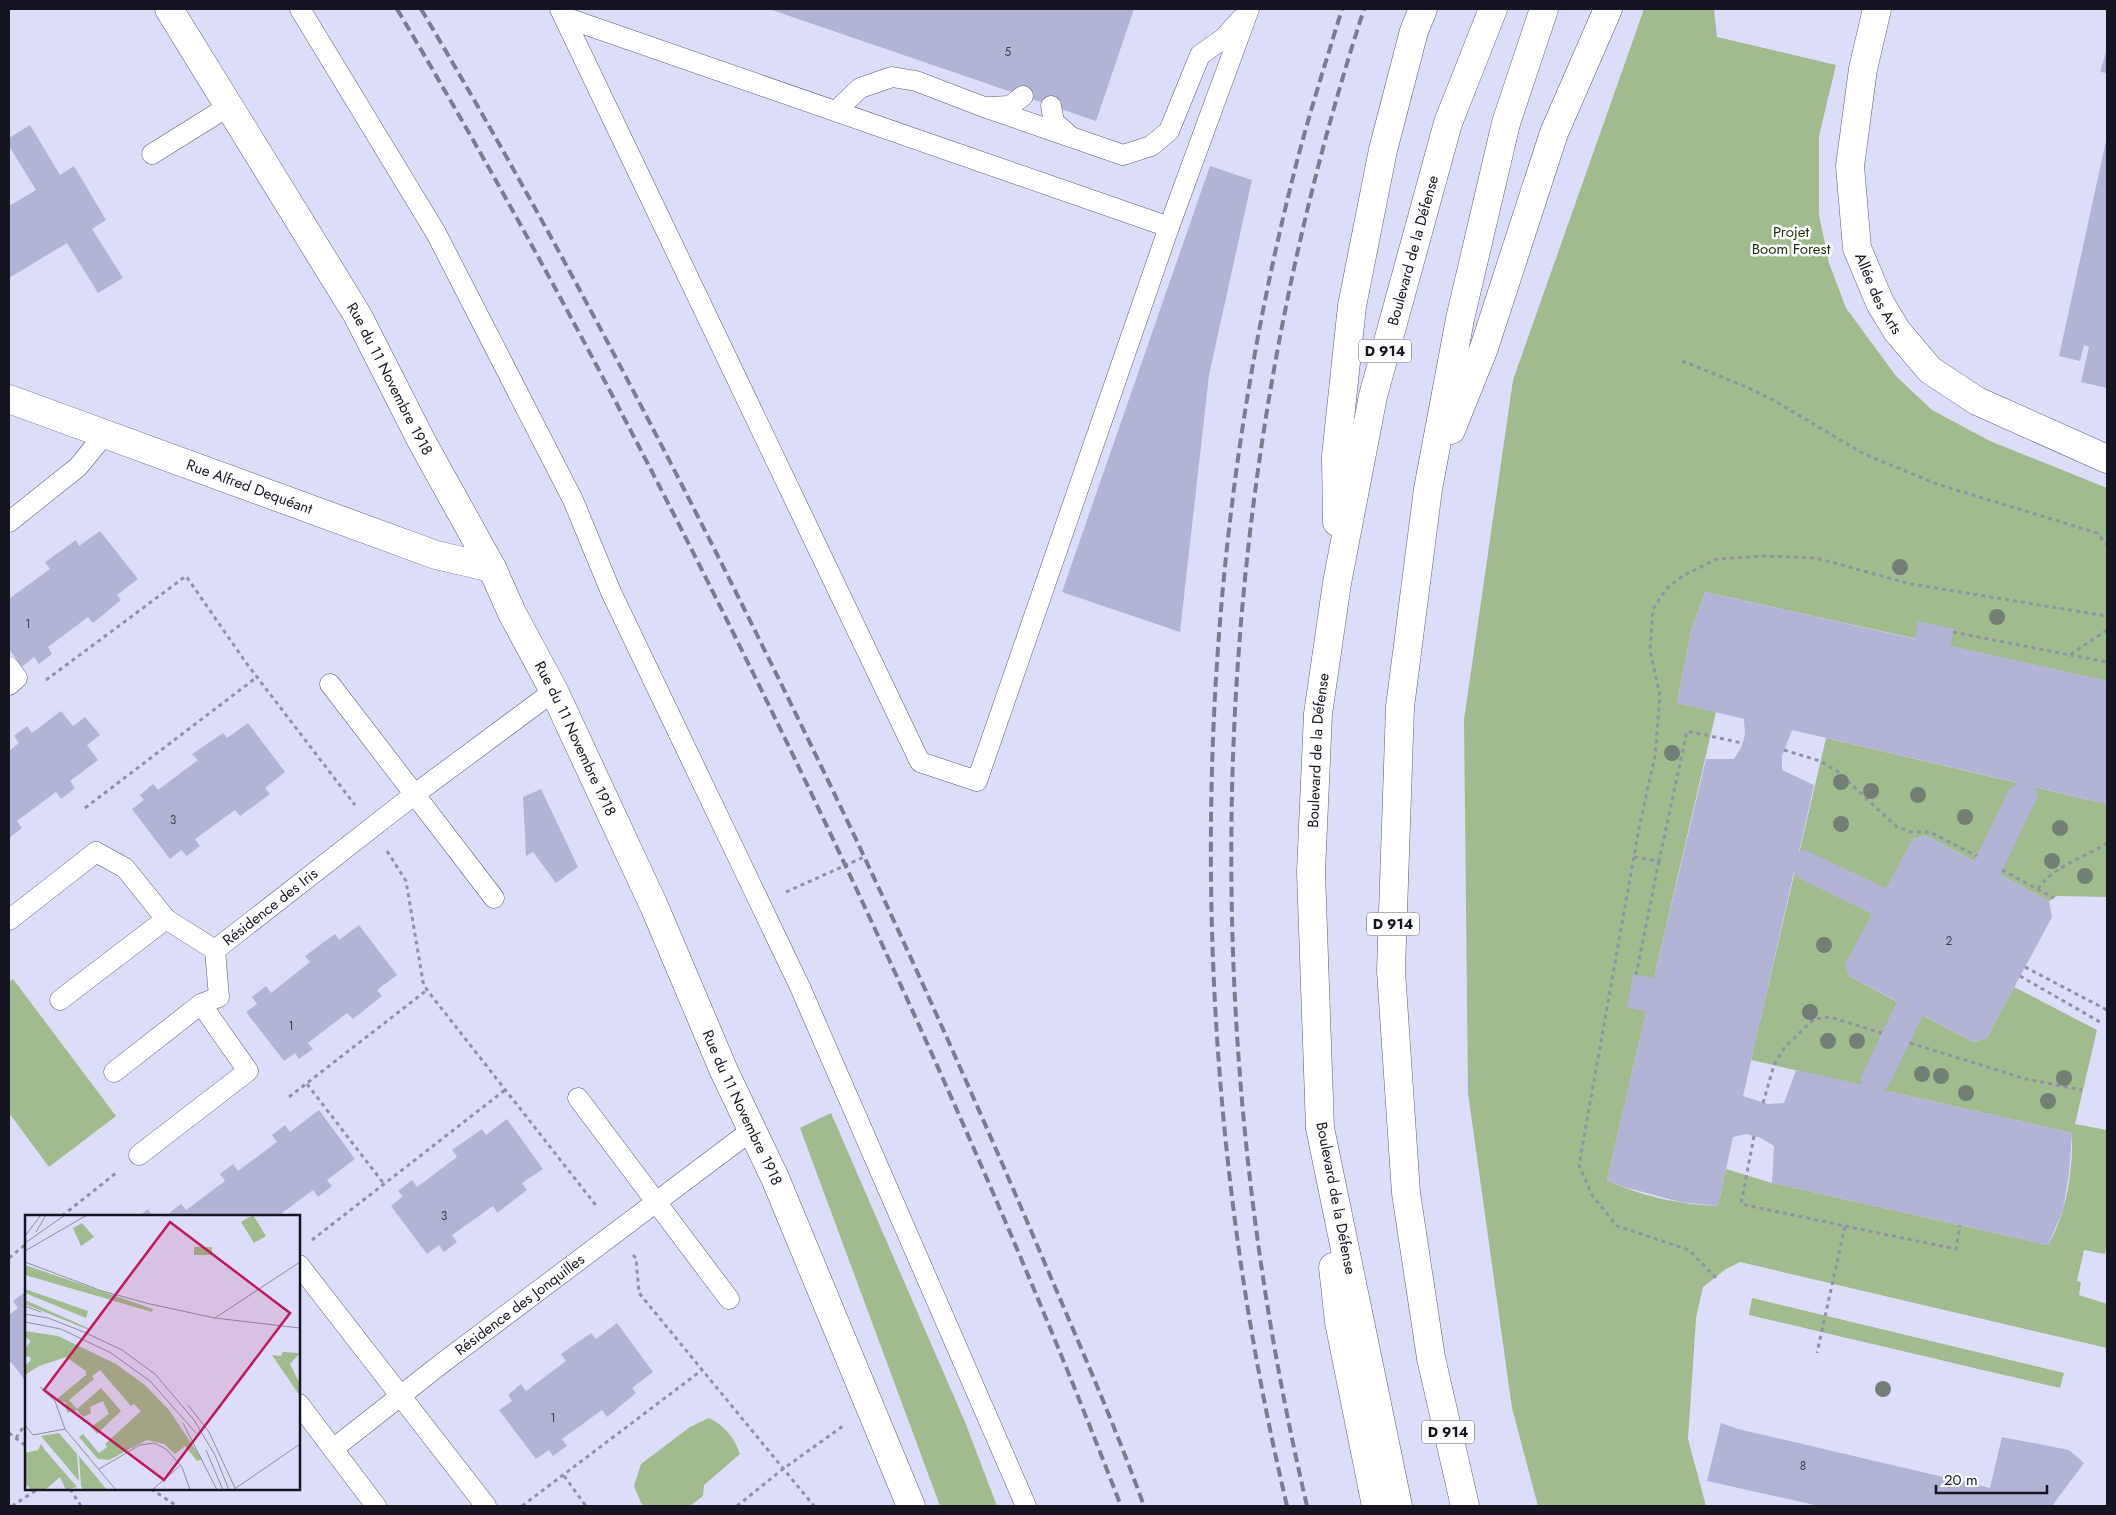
<svg xmlns="http://www.w3.org/2000/svg" width="2116" height="1515" viewBox="0 0 2116 1515" font-family="Jost,sans-serif">
<rect width="100%" height="100%" fill="#dcdef9"/>
<path fill="#a0bb8e" d="M1644 9H1714L1717 37 1836 65 1819 136V215L1829 263 1846 308 1896 376 1932 410 1990 441 2107 488V681L1705 592 1691 631 1677 703 1716 712 1607 1180C1641 1196 1680 1205 1718 1206L1726 1169 1772 1183 2048 1245C2067 1213 2073 1170 2072 1133L1751 1060 1826 738 2107 804V897L2057 896 2049 901 1927 836 1913 839 1846 964 1849 976 1973 1042 1987 1038 2014 987 2097 1030 2075 1124 2107 1130V1242L2105 1254 2084 1250 2077 1281 2081 1282 2079 1295 2107 1304V1348L1740 1262 1726 1269 1703 1287 1696 1318 1688 1439 1706 1506H1538L1512 1408 1468 1093 1464 720 1513 380Z
M13 979 116 1116 49 1167 9 1113V982Z
M831 1113 965 1422 997 1506H940L800 1128Z
M1752 1298 2064 1373 2060 1388 1749 1315Z
M709 1418C725 1426 734 1437 740 1454L704 1485 703 1496 690 1506H645L641 1503 634 1486 641 1464 690 1427Z"/>
<path fill="#b1b4d4" fill-rule="evenodd" d="M769 9H1134L1096 121Z
M2106 52H2107V73L2100 72Z
M30 125 60 175 74 166 106 220 92 229 123 278 98 293 67 243 9 278V206L36 190 9 146V138Z
M2106 141H2107V388L2081 382 2089 347 2084 345 2080 361 2059 356Z
M1210 166 1252 180 1209 375 1180 632 1062 592Z
M100 531 138 579 117 595 121 600 93 623 88 617 48 647 52 654 39 664 34 657 22 667 9 649V596L10 598 50 569 45 562 76 540 79 546Z
M1705 592 1915 639 1918 621 1954 629 1950 646 2107 681V804L2035 787 2038 796 2000 875 2049 901 2052 917 1987 1038 1973 1042 1923 1015 1888 1087 1883 1090 2072 1133 2069 1174 2063 1210 2048 1245 1772 1183 1774 1146 1761 1138 1746 1134 1733 1137 1718 1206 1680 1202 1624 1187 1607 1180 1646 1012 1627 1007 1633 974 1654 978 1706 759H1734L1741 748 1745 735 1744 719 1677 703 1691 631ZM1792 730 2019 783 2010 788 1974 861 1927 836 1913 839 1886 888 1805 850 1799 852 1814 785 1782 770V756ZM1794 872 1797 877 1872 914 1845 964 1849 976 1897 1001 1860 1079 1863 1085 1796 1070 1784 1103 1768 1104 1743 1096Z
M61 711 73 726 85 717 100 735 87 745 98 760 70 781 75 788 61 799 56 792 17 821 22 828 9 838V751L19 743 14 736 27 726 32 733Z
M248 723 285 772 265 788 270 794 240 816 235 810 195 839 200 846 187 856 181 850 170 859 132 809 144 800 140 795 153 784 158 790 198 760 192 754 223 733 227 738Z
M541 789 578 867 556 883 533 852 526 856 523 797Z
M359 925 397 975 377 990 382 996 353 1019 347 1013 308 1043 313 1049 299 1059 295 1053 284 1061 246 1012 257 1004 252 997 266 986 271 993 310 962 305 956 335 934 339 940Z
M319 1110 355 1159 327 1180 332 1186 318 1197 313 1190 278 1216H170L168 1214 181 1204 186 1210 225 1181 220 1174 233 1164 238 1171 277 1142 272 1135 285 1125 290 1132Z
M507 1119 543 1169 522 1183 527 1190 497 1213 493 1206 452 1235 457 1242 444 1252 439 1245 427 1254 391 1206 403 1196 398 1191 412 1180 417 1187 457 1157 452 1150 482 1129 486 1135Z
M148 1209 153 1216H139Z
M26 1291V1377L24 1379 11 1362 9 1364V1315L18 1308 13 1301Z
M617 1323 653 1372 632 1388 636 1393 607 1417 602 1410 562 1439 567 1446 553 1456 549 1450 536 1459 499 1410 512 1401 508 1395 521 1384 526 1391 566 1361 561 1354 591 1333 596 1339Z
M1721 1423 1738 1429 1990 1488 2002 1437 2069 1450 2084 1463 2052 1506H1819L1707 1481Z"/>
<g fill="none" stroke-linecap="round" stroke-linejoin="round">
<g stroke="#5a5c79" stroke-width="21">
<g id="lane">
<path d="M300 9 436 233 573 500 611 592 800 987 1026 1506"/>
<path d="M560 9 920 762 977 781 1169 227 1249 9"/>
<path d="M564 17 1169 227"/>
<path d="M1051 106 1054 122 1070 136"/>
<path d="M989 107 1010 106 1023 96"/>
<path d="M836 111 860 88 892 77 916 81 984 107 1123 155 1151 146 1169 131 1200 55 1224 38 1241 19"/>
<path d="M152 154 229 106"/>
<path d="M9 522 78 467 105 434"/>
<path d="M9 667 17 678 9 685"/>
<path d="M330 684 494 898"/>
<path d="M9 920 96 852 125 868 166 919 215 950"/>
<path d="M60 1000 166 919"/>
<path d="M114 1072 201 1004"/>
<path d="M578 1098 729 1299"/>
<path id="s1" d="M139 1155 248 1071 201 1004 219 997 215 950 415 794 554 691"/>
<path d="M299 1265 486 1506"/>
<path d="M299 1404 376 1506"/>
<path id="s2" d="M333 1449 441 1364 752 1130"/>
</g>
</g>
<g stroke="#5a5c79" stroke-width="29">
<g id="street">
<path id="s3" d="M1877 9 1863 69 1850 166 1857 248 1880 303 1897 331 1930 370 1977 401 2107 459"/>
<path id="s4" d="M9 399 436 555 492 568"/>
</g>
</g>
<g stroke="#5a5c79" stroke-width="29">
<g id="secondary">
<path id="s5" d="M169 9 358 316 422 442 492 568 512 613 554 691 654 906 724 1071 775 1178 911 1506"/>
</g>
</g>
<g stroke="#5a5c79" stroke-width="29">
<g id="highway">
<path d="M1451 430 1484 348 1554 133 1608 9"/>
<path d="M1337 522 1336 456 1352 306 1383 150 1414 31 1423 9"/>
<path d="M1333 1267 1339 1322 1376 1506"/>
<path id="s6" d="M1398 1506 1320 1128 1311 872 1318 714 1337 583 1373 396 1448 123 1493 9"/>
<path d="M1465 1506 1431 1358 1406 1193 1391 971 1400 707 1428 489 1460 319 1506 123 1544 9"/>
</g>
</g>
<path stroke="#9091a7" stroke-width="3" stroke-dasharray="4 4" stroke-linecap="butt" d="M1682 361 1742 385 1775 401 1864 454 1937 484 2097 533 2107 545
M1953 632 2070 655 2107 630
M2070 655 2107 662
M46 680 186 576 247 664 355 805
M1784 750 1820 761 1837 771 1896 826 1910 832H1930L1977 856
M85 808 257 677
M387 851 406 881 423 982 427 990 598 1208
M1634 857 1659 861 1687 731 1742 743
M2002 870 2054 898
M2038 889C2053 866 2084 858 2107 843
M786 892 864 857
M2025 967 2107 1010
M1636 975 1659 861
M2020 976 2100 1022
M1910 1043 2026 1079 2082 1090
M307 1084 384 1184
M289 1097 427 990
M1763 1103 1774 1065 1785 1047 1814 1019 1830 1017 1882 1033
M1754 1136 1741 1204 1845 1226 1817 1353
M62 1216 116 1173
M1845 1226 1956 1249 1960 1225
M312 1240 505 1090
M633 1255 636 1258 639 1293 814 1506
M9 1258 26 1244
M1716 1278 1689 1250 1617 1226 1592 1195 1579 1165 1639 828 1655 756 1660 696 1650 650 1653 609 1666 589 1684 575 1717 559 1764 556 1816 558 1911 584 2107 616
M9 1433 26 1446
M16 1438 26 1423
M564 1476 586 1506
M70 1489 81 1506
M151 1489 177 1506
M12 1506 38 1489
M522 1506 702 1370
M737 1506 783 1469 843 1426"/>
<use href="#lane" stroke="#fff" stroke-width="20"/>
<use href="#street" stroke="#fff" stroke-width="28"/>
<use href="#secondary" stroke="#fff" stroke-width="28"/>
<use href="#highway" stroke="#fff" stroke-width="28"/>
<path stroke="#7a7c8f" stroke-width="4" stroke-dasharray="10 5" stroke-linecap="butt" d="M397 9C545 258 678 516 804 778 918 1017 1026 1259 1121 1506
M421 9C576 270 714 542 845 816 914 962 980 1110 1043 1259 1078 1341 1114 1423 1144 1506
M1287 1506C1185 1074 1184 609 1293 177 1307 120 1325 65 1342 9
M1307 1506C1191 1012 1207 493 1364 9"/>
</g>
<g fill="#727f75">
<circle cx="1900" cy="567" r="8"/>
<circle cx="1997" cy="617" r="8"/>
<circle cx="1672" cy="753" r="8"/>
<circle cx="1841" cy="782" r="8"/>
<circle cx="1871" cy="791" r="8"/>
<circle cx="1918" cy="795" r="8"/>
<circle cx="1965" cy="817" r="8"/>
<circle cx="1841" cy="824" r="8"/>
<circle cx="2060" cy="828" r="8"/>
<circle cx="2052" cy="861" r="8"/>
<circle cx="2085" cy="876" r="8"/>
<circle cx="1824" cy="945" r="8"/>
<circle cx="1810" cy="1012" r="8"/>
<circle cx="1828" cy="1041" r="8"/>
<circle cx="1857" cy="1041" r="8"/>
<circle cx="1922" cy="1074" r="8"/>
<circle cx="1941" cy="1076" r="8"/>
<circle cx="2064" cy="1078" r="8"/>
<circle cx="1966" cy="1093" r="8"/>
<circle cx="2048" cy="1101" r="8"/>
<circle cx="1883" cy="1389" r="8"/>
</g>
<g text-anchor="middle" dominant-baseline="central" stroke-width="5" stroke-linejoin="round" paint-order="stroke">
<g font-size="12" fill="#3b3d4e">
<text x="1008" y="52">5</text>
<text x="28" y="624">1</text>
<text x="173" y="820">3</text>
<text x="1949" y="941">2</text>
<text x="291" y="1026">1</text>
<text x="444" y="1216">3</text>
<text x="553" y="1418">1</text>
<text x="1803" y="1466">8</text>
</g>
<g fill="#fff" stroke="#5a5b64" stroke-width="1">
<rect x="1359" y="339.5" width="52" height="23" rx="4"/>
<rect x="1367" y="912.5" width="52" height="23" rx="4"/>
<rect x="1422" y="1420.5" width="52" height="23" rx="4"/>
</g>
<g font-size="14" font-weight="bold" fill="#141521">
<text x="1385" y="351">D 914</text>
<text x="1393" y="924">D 914</text>
<text x="1448" y="1432">D 914</text>
</g>
<g font-size="15" fill="#1c3109" stroke="#fff">
<text x="1791" y="232">Projet<tspan x="1791" dy="17">Boom Forest</tspan></text>
</g>
<g font-size="15" fill="#141521" stroke="#fff">
<text stroke="none"><textPath href="#s6" startOffset="1274">Boulevard de la Défense</textPath></text>
<text stroke="none"><textPath href="#s3" startOffset="292">Allée des Arts</textPath></text>
<text stroke="none"><textPath href="#s5" startOffset="431">Rue du 11 Novembre 1918</textPath></text>
<text stroke="none"><textPath href="#s4" startOffset="256">Rue Alfred Dequéant</textPath></text>
<text stroke="none"><textPath href="#s5" startOffset="836">Rue du 11 Novembre 1918</textPath></text>
<text stroke="none"><textPath href="#s6" startOffset="764">Boulevard de la Défense</textPath></text>
<text stroke="none"><textPath href="#s1" startOffset="356">Résidence des Iris</textPath></text>
<text stroke="none"><textPath href="#s5" startOffset="1241">Rue du 11 Novembre 1918</textPath></text>
<text transform="translate(1336 1198) rotate(79)">Boulevard de la Défense</text>
<text stroke="none"><textPath href="#s2" startOffset="236">Résidence des Jonquilles</textPath></text>
</g>
</g>
<g transform="translate(25 1215)">
<rect width="275" height="275" fill="#dcdef9"/>
<path d="M228 0 241 21 229 28 216 7ZM57 8 69 22 56 31 48 13ZM169 32H187V40H169ZM0 50 128 94 127 97 0 60ZM0 74 63 96 61 103 0 78ZM0 85 63 113 64 115 0 89ZM0 116 33 121 91 149 120 170 144 195 177 244 172 246 160 231 150 239 139 229 122 225 84 245 73 244 54 222 58 219 74 238 82 232 80 229 116 196 109 189 106 191 75 155 67 161 69 164 44 185 52 194 76 173 96 196 72 219 66 212 84 199 78 186 65 192 66 198 58 202 52 195 42 198 41 188 32 184 61 160V156L41 142 14 151 0 160V151L6 145 5 142 0 141V134L6 126 0 122ZM258 137 275 138 265 149 275 169V181L247 140 256 141ZM34 218 52 239 54 266 16 221ZM16 229 20 235 52 272 41 275 35 262 20 275H6L0 268V238L13 235ZM54 241 82 275H59L56 271Z" fill="#a0bb8e"/>
<path fill="none" stroke="#8c8ea3" stroke-width="1" d="M11 17 21 0M0 21 16 0M0 28 40 0M0 36 62 0M0 47 77 76 125 89 190 103 275 113M0 91 16 97M0 99 23 103 59 117 97 135 130 159 169 205 190 240 204 275M190 103 275 47M0 107 36 114 86 138 125 166 171 218M15 172 30 186 40 214 91 275M163 190 184 217 210 273M158 208 192 275M0 210 8 220 40 214M181 235 198 275M74 254 115 230 129 228 141 234 157 252 165 275M127 275 156 250M208 275 275 229"/>
<path fill="#c2185b" fill-opacity="0.15" stroke="#c2185b" stroke-width="2.5" d="M145 7 265 98 139 265 19 175Z"/>
<rect width="275" height="275" fill="none" stroke="#141521" stroke-width="2.5"/>
</g>
<rect width="2116" height="1515" fill="none" stroke="#141521" stroke-width="20"/>
<path d="M1936 1485v8h111v-8" fill="none" stroke="#141521" stroke-width="2.5"/>
<text x="1944" y="1485" font-size="15" fill="#141521" stroke="#ffffff" stroke-width="4" paint-order="stroke">20 m</text>
</svg>
